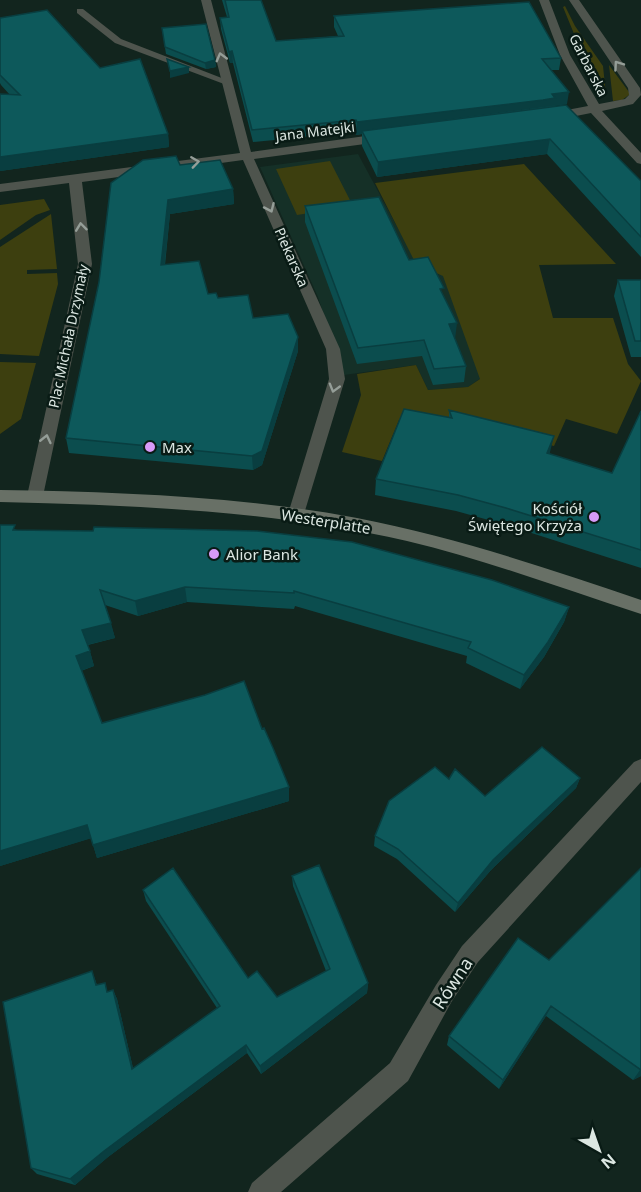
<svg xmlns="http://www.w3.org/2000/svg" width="641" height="1192" viewBox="0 0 641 1192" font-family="'Noto Sans',sans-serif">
<rect width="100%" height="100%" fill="#12251e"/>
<path fill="#153027" d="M358 154 414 258 482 248 491 371 468 387 428 390 416 365 344 375 318 297 260 167Z"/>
<path fill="#3d3f0f" d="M565 6 575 26 603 66 606 95 579 46 563 7Z
M609 65 629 92V95L622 100 613 101Z
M330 161 353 206 297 215 276 169Z
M524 164 616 264 539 265 553 318H613L628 364 641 381 617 434 566 419 554 446 494 432 399 420 382 461 342 452 361 395 357 374 416 365 428 390 468 387 480 379 443 276 416 264 375 183Z
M44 199 50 210 36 215 0 240V205Z
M51 214 57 269 27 270V274L57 273 58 284 39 356 0 354V247Z
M0 362 36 363 21 419 0 434Z"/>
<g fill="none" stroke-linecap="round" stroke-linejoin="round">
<path fill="#4e544d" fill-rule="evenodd" d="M77 9H83L121 39 232 82 224 84 115 43 77 13Z"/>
<path fill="#4e544d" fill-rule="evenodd" d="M201 0H211L251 152 387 133 393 137 387 141 254 159 340 349 345 379 304 514 302 518 296 520 290 518 288 514 329 379 326 349 243 160 82 182 92 264 43 496 41 500H29L27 496 78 264 69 183 0 192V184L240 153Z
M539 0H549L570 55 599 104 625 99 629 95 628 88 569 0H579L640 88 641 95 633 104 602 111 641 153V164L637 163 591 113 551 121 545 117 551 113 588 106 560 55Z
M641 759V782L478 962 452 1001 408 1081 281 1192H248L252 1183 390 1063 436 985 462 946 634 762Z"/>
<path fill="#687066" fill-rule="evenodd" d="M0 490C119 492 240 496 357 518 454 537 548 568 641 600V614C563 589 487 560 407 541 273 511 137 505 0 502Z"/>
</g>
<path fill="#0b4d4e" d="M222 0H261L276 41 338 36 334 27V16L561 58 559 70H551L567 104 554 106 641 181V257L547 154 377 177 362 146V134L356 135 355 132 253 142 233 63H230L221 29 220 18 227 17Z
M0 18 100 68 168 134 169 147 0 171V94L10 95 1 85 0 83Z
M162 28 215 60 216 67 206 69 166 54Z
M180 165 233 189 234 204 170 214 165 265 208 294 218 298 253 318 298 337V351L262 465 253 470 69 453 66 438 99 282Z
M305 206 409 260 455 339 466 366 464 382 433 385 422 356 357 364 305 222Z
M618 280H641V357H631L614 296Z
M449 410 550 452 549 454 612 473 641 411V568L503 524 456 511 375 495 376 479 449 417Z
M0 525 17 530 569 607 564 622 544 657 520 689 466 663 467 656 295 606 294 609 187 602 138 616 105 605 115 638 88 645 94 666 81 671 102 723 262 729 289 787V801L97 858 91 838 0 866Z
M580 778 576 788 491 870 455 912 397 859 374 846 375 836 449 779 485 796Z
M641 868V1076L633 1080 546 1016 499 1089 447 1045 449 1036 549 960Z
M292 876 368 983 367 993 261 1074 247 1053 108 1157 75 1185 37 1174 31 1168 92 971 97 985 108 992 113 990 117 999 133 1068 217 1008 146 901 143 890 248 978 277 997 326 971 293 886Z"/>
<path fill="#093e40" d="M232 51 233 63H230L229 52Z
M215 60 216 67 206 69 205 63Z
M189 67V73L170 78V71Z
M569 92 567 104 362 131V134L356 135 357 122Z
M168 134 169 147 0 171V157Z
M550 139 547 154 377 177 378 162Z
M233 189 234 204 170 214 163 280 161 265 168 200Z
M457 323 455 339 449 324Z
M298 337V351L262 465 253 470 252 456Z
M554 436 550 452 543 469 547 453Z
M185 587 187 602 138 616 135 601Z
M569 607 564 622 544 657 520 689 524 675Z
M111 623 115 638 86 645 82 630Z
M90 651 94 666 80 671 76 656Z
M580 778 576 788 491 870 455 912 458 903 493 860Z
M289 787V801L97 858 93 845Z
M87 825 92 838 0 866V851Z
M368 983 367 993 261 1074 260 1066Z
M113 990 117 999 135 1077 132 1069Z
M551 1006 546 1016 499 1089 503 1080Z
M246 1045 247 1053 108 1157 75 1185 70 1179 104 1151Z
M640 1070H641V1076L633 1080Z"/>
<path fill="#0d595b" stroke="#093e40" stroke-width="1.5" d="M225 0H261L276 41 344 36 334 16 529 2 561 58 542 59 569 92 552 94 555 98 543 100 357 122 356 120 252 130 232 51 229 52 220 18 229 17Z
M47 10 100 68 140 59 168 134 0 157V94L20 95 0 75V18Z
M206 24 215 60 205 63 165 47 162 28Z
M167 59 189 67 170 71Z
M566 105 641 181V237L550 139 378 162 362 131Z
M176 156 180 165 220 160 233 189 168 200 161 265 199 261 208 294 216 293 218 298 248 295 253 318 288 314 298 337 262 451 252 456 66 438 99 282 111 183 143 160Z
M379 197 409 260 428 257 444 288 440 289 457 323 449 324 466 366 434 369 424 340 358 348 305 206Z
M618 280H641V341H635Z
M404 409 452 418 449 410 554 436 547 453 612 473 641 411V550L506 508 458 495 376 479Z
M0 525H15L13 530 93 531 94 527 257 531 352 542 492 580 569 607 548 642 524 675 468 648 471 642 294 591V593L185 587 135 601 100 590 111 623 82 630 90 651 76 656 102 723 205 695 244 681 262 729 264 728 273 748 289 787 93 845 87 825 0 851Z
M542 747 580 778 493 860 458 903 398 849 375 836 389 801 435 767 449 779 455 769 485 796Z
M319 865 368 983 260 1066 246 1045 104 1151 70 1179 31 1168 3 1002 92 971 96 985 105 983 107 992 113 990 132 1069 220 1006 143 890 173 868 248 978 257 971 277 997 330 969 292 876Z
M641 868V1070L551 1006 503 1080 449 1036 518 938 549 960Z"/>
<defs><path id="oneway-chevron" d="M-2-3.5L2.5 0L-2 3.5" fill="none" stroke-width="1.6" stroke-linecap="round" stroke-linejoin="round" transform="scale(1.5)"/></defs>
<g stroke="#959e98">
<use href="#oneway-chevron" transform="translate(221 57) rotate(-105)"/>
<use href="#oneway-chevron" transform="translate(618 65) rotate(-125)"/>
<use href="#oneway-chevron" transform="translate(195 162) rotate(-8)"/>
<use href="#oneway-chevron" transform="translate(270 208) rotate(66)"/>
<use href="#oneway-chevron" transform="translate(81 227) rotate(-97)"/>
<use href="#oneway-chevron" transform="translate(334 388) rotate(106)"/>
<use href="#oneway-chevron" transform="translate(46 439) rotate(-77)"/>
</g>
<g fill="#d89af8" stroke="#091b15" stroke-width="2">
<circle cx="150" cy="447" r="6"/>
<circle cx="594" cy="517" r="6"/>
<circle cx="214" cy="554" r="6"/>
</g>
<g text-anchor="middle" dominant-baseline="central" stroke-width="5" stroke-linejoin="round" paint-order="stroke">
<g font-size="14" fill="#dce7e2" stroke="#091b15">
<text transform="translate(589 65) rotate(63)">Garbarska</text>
<text transform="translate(315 131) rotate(-7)">Jana Matejki</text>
<text transform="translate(292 257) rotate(66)">Piekarska</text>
<text transform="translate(68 336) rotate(-78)">Plac Michała Drzymały</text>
</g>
<g font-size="15" fill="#dce7e2" stroke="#091b15" text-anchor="start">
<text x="162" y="447">Max</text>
<text x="582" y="508" text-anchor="end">Kościół<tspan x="582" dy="17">Świętego Krzyża</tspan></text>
<text x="226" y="554">Alior Bank</text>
</g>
<g font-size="15" fill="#dce7e2" stroke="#091b15">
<text transform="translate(326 521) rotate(9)">Westerplatte</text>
</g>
<g font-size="18" fill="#dce7e2" stroke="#091b15">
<text transform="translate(452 983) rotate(-57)">Równa</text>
</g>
</g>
<g transform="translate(599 1150) rotate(140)" stroke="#091b15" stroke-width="4.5" paint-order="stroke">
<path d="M0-4.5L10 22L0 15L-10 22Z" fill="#dce7e2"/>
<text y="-9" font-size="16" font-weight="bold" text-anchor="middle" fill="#dce7e2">N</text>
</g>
</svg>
